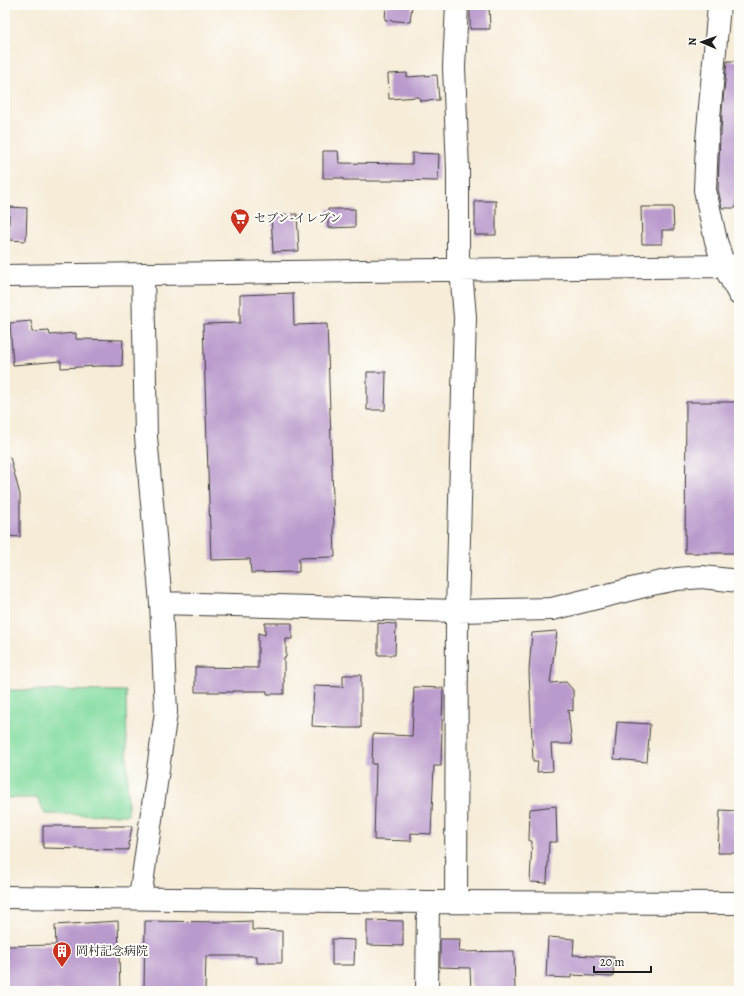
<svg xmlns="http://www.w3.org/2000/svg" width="744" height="996" viewBox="0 0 744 996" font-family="Alegreya,'Noto Serif JP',serif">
<rect width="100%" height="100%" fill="#fdfcf7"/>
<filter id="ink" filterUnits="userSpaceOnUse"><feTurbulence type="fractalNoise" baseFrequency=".025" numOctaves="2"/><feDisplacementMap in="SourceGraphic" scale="8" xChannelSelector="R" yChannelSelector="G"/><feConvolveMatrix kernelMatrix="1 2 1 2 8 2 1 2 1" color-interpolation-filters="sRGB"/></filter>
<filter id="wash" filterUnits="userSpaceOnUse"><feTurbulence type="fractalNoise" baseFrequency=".012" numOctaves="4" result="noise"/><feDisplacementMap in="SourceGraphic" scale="16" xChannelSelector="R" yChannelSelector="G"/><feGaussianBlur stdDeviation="0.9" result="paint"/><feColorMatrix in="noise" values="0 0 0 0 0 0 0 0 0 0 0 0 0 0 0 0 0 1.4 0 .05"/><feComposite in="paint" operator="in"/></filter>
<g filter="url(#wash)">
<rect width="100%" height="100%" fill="#f6ecd8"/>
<path fill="#85dda2" stroke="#507c5f" d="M5 690 126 691 128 815 45 814 38 798H5Z"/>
<g id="blocks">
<path fill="#b99acc" d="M386 5H412L410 22 385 20Z
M470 5H489L490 29H470Z
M727 61H739V166L738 179H737L736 208H722L718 189 720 135H721L722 111Z
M407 73V77L437 75 439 100 420 101 419 97 389 99 388 74Z
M323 151H338L339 163 412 164V153L439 154 438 181 393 180V181H366V180H343V178H323Z
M475 201H496V235H475Z
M9 207 27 208 26 241 9 240Z
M641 207H673L674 230H662V244H642Z
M328 209H355V227L328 228Z
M297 214 299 251 273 252 271 215Z
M293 293 294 325 327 324 335 557 299 558V572L251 573 250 559 211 560 203 324 240 323V295Z
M31 321 32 332 49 331 50 335 76 333V339L123 340 122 366H98L61 368V361L13 365 10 323Z
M367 372H386L385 410H367Z
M686 402H739V553H685Z
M10 457 20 495V537L5 536V458Z
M265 623H292V639H286V657H284V694H267V691H233V692H195V667L258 668V633L265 635Z
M378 623 396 624 395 655H378Z
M557 631 550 683 566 682 573 690V711L568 710 572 744H551L553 771 537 772 538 761H533L529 671 532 633Z
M343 675H361V728H343L312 726 314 686 343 687Z
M414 687 443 688 441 766H434L431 834 411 833V841L374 840 376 764H372L373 734 412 736Z
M617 722 650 724 647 762 614 759Z
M556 806 557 842H549L547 883 530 882 532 841H529L530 809Z
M720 810 739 811V853H718Z
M43 826H132L128 850 43 848Z
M367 920 403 921V946L367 945Z
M118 921 120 991H5V946L56 945 55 925Z
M145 921 227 922 252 921V930L282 931V963H257V956H206L205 991H144Z
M548 937 574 939 573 955 614 957 613 977 571 975V978L546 977Z
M332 939 355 940 354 965H332Z
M440 939H460L459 952 514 951 515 991H471L470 968 440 967Z"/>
</g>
</g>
<g filter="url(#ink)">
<use href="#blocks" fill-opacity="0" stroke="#3d3b38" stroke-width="1"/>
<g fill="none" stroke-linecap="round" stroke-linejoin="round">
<g stroke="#3d3b38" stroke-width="24">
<path id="minor" d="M719 5 707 141 705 190 716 241 724 266 739 294
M5 276 724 266 739 265
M161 603 457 611 552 609 652 584 677 579 702 577 739 581
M5 897 428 902 739 903
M140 898 166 712 161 603 146 437 143 274
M456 902 457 611 465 317 461 270 458 257V170L454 67 457 5
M427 991 428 902"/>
</g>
<use href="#minor" stroke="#fff" stroke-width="22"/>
</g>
</g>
<defs>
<g id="supermarket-pin" transform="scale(1)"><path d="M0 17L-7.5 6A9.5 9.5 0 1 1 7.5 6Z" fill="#c8321e" stroke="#fdfcf7"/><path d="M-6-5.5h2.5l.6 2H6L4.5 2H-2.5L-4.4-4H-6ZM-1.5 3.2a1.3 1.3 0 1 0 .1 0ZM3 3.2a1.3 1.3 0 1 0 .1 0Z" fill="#fff"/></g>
<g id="building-pin" transform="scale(1)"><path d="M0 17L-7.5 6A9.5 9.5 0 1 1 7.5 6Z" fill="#c8321e" stroke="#fdfcf7"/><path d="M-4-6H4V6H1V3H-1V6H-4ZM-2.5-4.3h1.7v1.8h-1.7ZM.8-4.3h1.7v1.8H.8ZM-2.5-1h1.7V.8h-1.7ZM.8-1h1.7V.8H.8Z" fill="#fff"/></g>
</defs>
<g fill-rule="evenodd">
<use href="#supermarket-pin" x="240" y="218"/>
<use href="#building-pin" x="62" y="951"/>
</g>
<g text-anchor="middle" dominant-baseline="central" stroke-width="4" stroke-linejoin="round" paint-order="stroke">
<g font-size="12" fill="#1c1c1c" stroke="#fdfcf7" text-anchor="start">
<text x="254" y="218">セブン-イレブン</text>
<text x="76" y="951">岡村記念病院</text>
</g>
</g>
<rect width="744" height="996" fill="none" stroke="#fdfcf7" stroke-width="20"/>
<g transform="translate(702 42) rotate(272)" stroke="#fdfcf7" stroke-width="3" paint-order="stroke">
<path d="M0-3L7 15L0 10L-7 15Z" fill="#1c1c1c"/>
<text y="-6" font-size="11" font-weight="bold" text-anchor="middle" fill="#1c1c1c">N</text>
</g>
<path d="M594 966v6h57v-6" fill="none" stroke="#1c1c1c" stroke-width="2"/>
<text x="600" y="966" font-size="12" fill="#1c1c1c" stroke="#fdfcf7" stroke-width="3" paint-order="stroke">20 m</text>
</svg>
